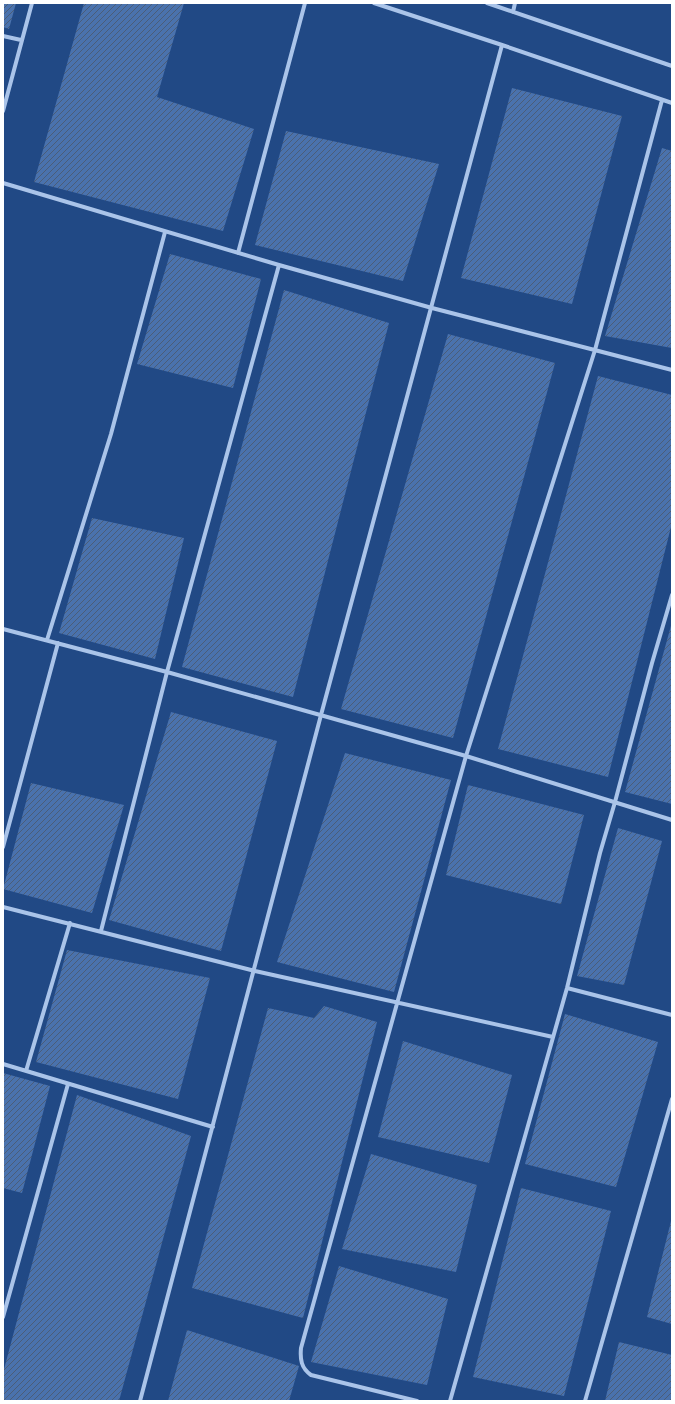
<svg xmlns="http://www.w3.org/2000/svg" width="675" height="1404" viewBox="0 0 675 1404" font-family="Arial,sans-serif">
<defs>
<pattern id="building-hatch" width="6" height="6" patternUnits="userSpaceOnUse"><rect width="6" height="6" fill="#4a72ad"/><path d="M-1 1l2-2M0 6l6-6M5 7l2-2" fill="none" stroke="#4b5d78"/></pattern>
</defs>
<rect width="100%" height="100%" fill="#214985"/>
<path fill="url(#building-hatch)" d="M3 3H16L9 29 3 27Z
M84 3H184L157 97 254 129 223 231 34 182Z
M512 88 622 116 572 304 461 278Z
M286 131 439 164 403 281 255 245Z
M662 148 672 151V348L605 336Z
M170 254 261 279 233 388 137 364Z
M284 290 389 323 293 697 182 667Z
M448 334 555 363 453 738 341 709Z
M598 376 672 395V523L608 777 498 749Z
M92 518 184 538 155 659 59 633Z
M672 622V804L625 792Z
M171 712 277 741 221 951 109 920Z
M345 753 451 780 394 992 277 962Z
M31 783 124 805 92 913 3 889Z
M468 785 584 815 561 904 446 875Z
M618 828 662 841 624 985 577 976Z
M67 950 210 978 178 1099 36 1062Z
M324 1006 377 1022 303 1318 192 1288 268 1008 314 1018Z
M565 1014 658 1042 616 1187 525 1164Z
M403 1041 512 1075 489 1163 378 1137Z
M3 1073 50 1086 22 1193 3 1188Z
M77 1095 191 1136 119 1401H3V1373Z
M371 1154 477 1185 456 1272 342 1249Z
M521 1188 611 1211 564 1396 473 1377Z
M671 1221H672V1324L647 1317Z
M339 1266 448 1299 427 1385 311 1362Z
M187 1330 299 1366 289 1401H168Z
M619 1342 672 1355V1401H605Z"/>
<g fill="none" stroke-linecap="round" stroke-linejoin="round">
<path stroke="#aac4e9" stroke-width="4" d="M374 3 502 45 672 103
M487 3 672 66
M513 12 515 3
M3 36 21 40
M3 111 32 3
M3 183 279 265 432 308 672 370
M238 253 305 3
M3 629 167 672 466 756 672 820
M47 640 111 434 165 232
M3 847 58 643
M3 907 255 971 553 1037
M101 931 167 672 279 265
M567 988 672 1015
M3 1064 213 1127
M26 1071 70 923
M3 1317 68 1084
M140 1401 321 715 502 45
M417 1401 311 1375C301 1368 300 1359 301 1348L466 756 595 350 662 100
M450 1401 567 988 600 853 615 802 652 663 672 595
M585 1401 672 1099"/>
</g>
<rect width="675" height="1404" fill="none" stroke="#ffffff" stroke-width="8"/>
</svg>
